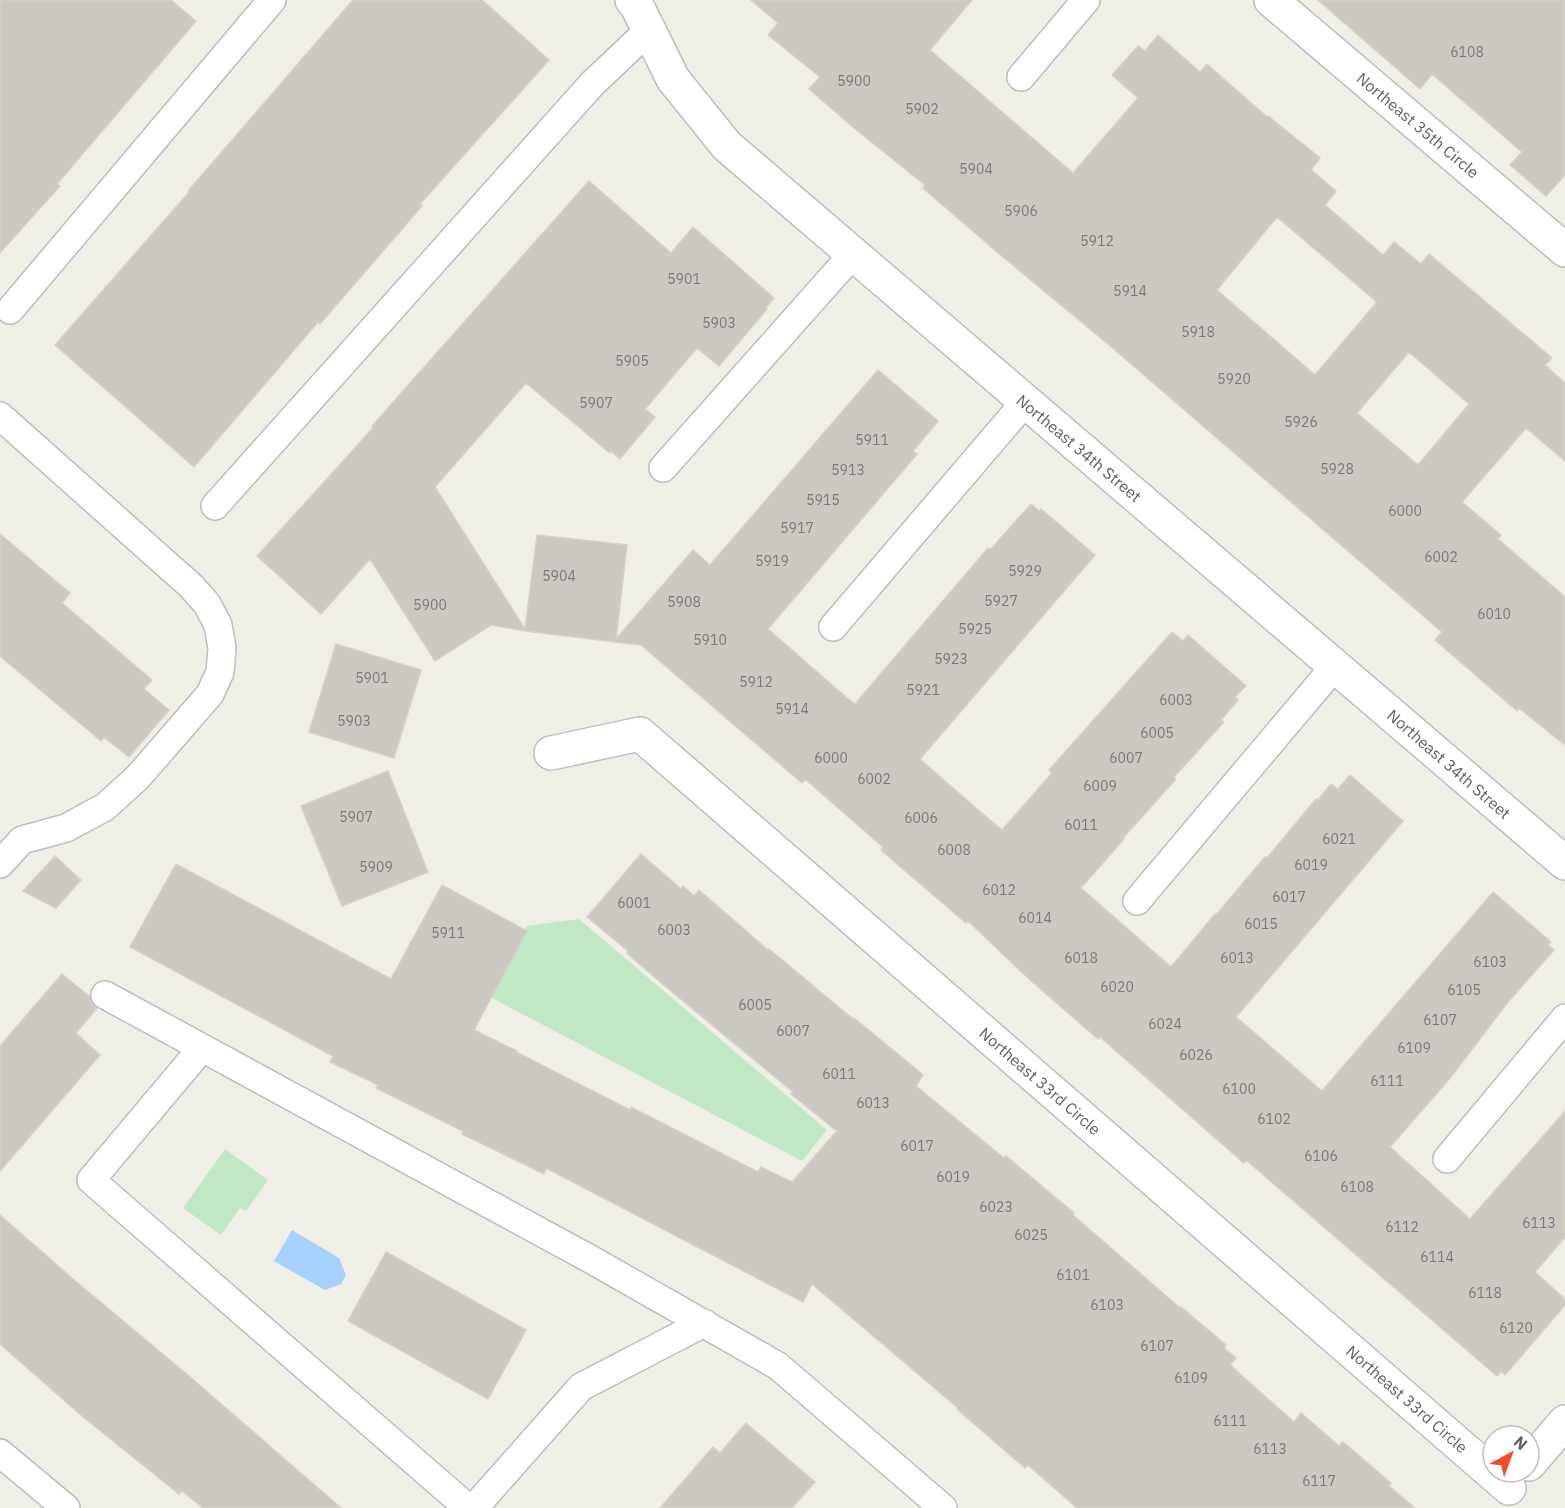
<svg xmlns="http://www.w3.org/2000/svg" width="1565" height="1508" viewBox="0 0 1565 1508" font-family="'IBM Plex Sans',sans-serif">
<rect width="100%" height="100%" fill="#f0efe5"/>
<path fill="#c0e9c4" d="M579 919 827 1130 802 1161 488 996 527 926Z
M225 1149 268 1180 246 1211 240 1208 221 1235 183 1208Z"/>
<path fill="#a7d1ff" d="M292 1230 339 1258 346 1275 341 1284 325 1290 274 1261Z"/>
<path fill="#cbc9c2" stroke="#d6d1c3" stroke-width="1.5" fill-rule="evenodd" d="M0 0H171L196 21 57 184 60 186 0 253Z
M353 0H482L549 60 420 204 422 206 320 324 318 322 194 467 55 345 189 192 188 191Z
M751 0H972L930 50 1073 173 1138 98 1112 75 1138 46 1145 51 1158 35 1200 72 1207 64 1267 117 1268 116 1320 158 1311 170 1336 191 1325 205 1383 255 1394 242 1421 264 1429 254 1552 358 1545 365 1565 383V461L1526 428 1462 502 1501 535 1498 539 1565 597V745L1519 708 1517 711 1435 640 1442 632 1108 344 997 252 923 188 925 185 854 128 809 89 820 77 768 35 778 23ZM1277 217 1377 302 1315 375 1217 290ZM1409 352 1469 404 1418 465 1357 413Z
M1318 0H1565V175L1546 196 1510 165 1522 152 1432 74 1420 89Z
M589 181 671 253 693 227 774 298 766 308 767 309 719 366 697 348 645 409 655 417 620 459 611 451 610 453 526 383 435 487 525 629 537 535 627 545 616 639 693 550 710 565 878 370 938 421 913 451 917 454 768 629 847 698 855 704 988 548 990 550 1031 504 1039 511 1041 509 1095 555 920 759 970 803 1002 830 1052 773 1049 770 1172 632 1183 641 1188 635 1246 686 1235 697 1238 700 1221 720 1224 722 1174 777 1176 779 1123 838 1124 839 1081 888 1171 967 1215 914 1216 915 1265 857 1267 858 1316 799 1318 800 1331 784 1338 789 1350 775 1403 821 1236 1017 1322 1091 1493 892 1551 942 1548 945 1554 950 1508 1002 1451 1077 1390 1147 1470 1219 1565 1111V1237L1535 1272 1565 1299V1305L1505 1375 1501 1371 1497 1376 1246 1160 1244 1163 1100 1037 1098 1039 1029 979 968 921 966 923 881 850 883 847 805 779 802 783 641 645 525 631 491 625 435 661 370 559 321 614 257 556 373 428 372 426Z
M0 534 70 593 62 603 152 680 144 689 169 710 129 757 104 737 101 741 0 656Z
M336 644 421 670 394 758 309 732Z
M388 771 428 872 342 906 301 806Z
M641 854 681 889 683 886 694 896 699 890 768 950 769 949 853 1019 854 1018 923 1075 916 1086 1004 1158 1006 1156 1074 1213 1073 1215 1180 1308 1181 1307 1226 1345 1224 1348 1236 1358 1230 1365 1294 1422 1301 1413 1339 1446 1343 1442 1391 1483 1389 1486 1415 1508H1077L1028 1465 1025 1468 957 1409 958 1408 812 1284 803 1302 546 1168 544 1174 462 1134 463 1131 376 1088 378 1085 330 1062 333 1056 130 947 176 864 391 979 442 885 527 931 474 1030 517 1051 516 1052 630 1110 631 1107 758 1172 761 1167 792 1182 837 1131 791 1094 793 1092 659 981 627 953 628 951 587 917Z
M55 856 81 880 56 908 23 891Z
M62 974 90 997 92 1004 97 1008 76 1033 100 1055 0 1171V1046Z
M0 1215 73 1279 189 1376 341 1508H203L182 1491 179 1494 82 1416 0 1344Z
M386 1252 526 1330 488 1399 348 1321Z
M746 1423 815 1482 792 1508H660L713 1447 720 1453Z"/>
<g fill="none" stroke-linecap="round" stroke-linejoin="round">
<g stroke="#babdc2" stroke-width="30">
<path id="lane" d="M1021 77 1086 0
M10 310 272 0
M0 416 191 586 207 604 218 625 222 648 220 672 210 694 138 777 105 807 66 828 22 840 0 864
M663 468 853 254
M215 506 592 84 649 30
M833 627 1025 402
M1137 901 1335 666
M105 995 592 1260 778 1366 943 1508
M202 1048 91 1180 468 1508
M1447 1159 1565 1018
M0 1453 66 1508
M474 1508 581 1387 704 1323"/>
</g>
<g stroke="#babdc2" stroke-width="36">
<path id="street" d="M632 0 637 6 673 79 727 146 1565 863
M1271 0 1565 250
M551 753 640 734 1509 1488
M1529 1464 1565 1422"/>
</g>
<use href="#lane" stroke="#fff" stroke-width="27"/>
<use href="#street" stroke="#fff" stroke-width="33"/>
</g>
<g text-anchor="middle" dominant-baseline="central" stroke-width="4.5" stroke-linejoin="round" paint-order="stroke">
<g font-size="14" fill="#787a7e">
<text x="1467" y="52">6108</text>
<text x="854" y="81">5900</text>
<text x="922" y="109">5902</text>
<text x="976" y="169">5904</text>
<text x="1021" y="211">5906</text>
<text x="1097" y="241">5912</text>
<text x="684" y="279">5901</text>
<text x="1130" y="291">5914</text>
<text x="719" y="323">5903</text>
<text x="1198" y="332">5918</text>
<text x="632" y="361">5905</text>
<text x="1234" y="379">5920</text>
<text x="596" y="403">5907</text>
<text x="1301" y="422">5926</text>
<text x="872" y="440">5911</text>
<text x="1337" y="469">5928</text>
<text x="848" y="470">5913</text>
<text x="823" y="500">5915</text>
<text x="1405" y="511">6000</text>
<text x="797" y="528">5917</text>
<text x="1441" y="557">6002</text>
<text x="772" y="561">5919</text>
<text x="1025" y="571">5929</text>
<text x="559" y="576">5904</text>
<text x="1001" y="601">5927</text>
<text x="684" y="602">5908</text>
<text x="430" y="605">5900</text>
<text x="1494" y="614">6010</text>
<text x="975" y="629">5925</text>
<text x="710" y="640">5910</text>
<text x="951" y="659">5923</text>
<text x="372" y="678">5901</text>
<text x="756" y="682">5912</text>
<text x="923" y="690">5921</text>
<text x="1176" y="700">6003</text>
<text x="792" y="709">5914</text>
<text x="354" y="721">5903</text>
<text x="1157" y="733">6005</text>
<text x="831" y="758">6000</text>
<text x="1126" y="758">6007</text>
<text x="874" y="779">6002</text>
<text x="1100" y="786">6009</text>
<text x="356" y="817">5907</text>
<text x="921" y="818">6006</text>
<text x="1081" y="825">6011</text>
<text x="1339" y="839">6021</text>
<text x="954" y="850">6008</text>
<text x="1311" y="865">6019</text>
<text x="376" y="867">5909</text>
<text x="999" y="890">6012</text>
<text x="1289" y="897">6017</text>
<text x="634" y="903">6001</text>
<text x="1035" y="918">6014</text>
<text x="1261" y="924">6015</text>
<text x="674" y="930">6003</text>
<text x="448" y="933">5911</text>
<text x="1081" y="958">6018</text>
<text x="1237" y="958">6013</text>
<text x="1490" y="962">6103</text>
<text x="1117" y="987">6020</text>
<text x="1464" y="990">6105</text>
<text x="755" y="1005">6005</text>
<text x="1440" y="1020">6107</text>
<text x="1165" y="1024">6024</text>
<text x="793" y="1031">6007</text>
<text x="1414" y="1048">6109</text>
<text x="1196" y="1055">6026</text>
<text x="839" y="1074">6011</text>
<text x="1387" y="1081">6111</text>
<text x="1239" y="1089">6100</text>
<text x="873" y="1103">6013</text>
<text x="1274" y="1119">6102</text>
<text x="917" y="1146">6017</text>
<text x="1321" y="1156">6106</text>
<text x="953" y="1177">6019</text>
<text x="1357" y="1187">6108</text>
<text x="996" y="1207">6023</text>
<text x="1539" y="1223">6113</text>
<text x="1402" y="1227">6112</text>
<text x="1031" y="1235">6025</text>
<text x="1437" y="1257">6114</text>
<text x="1073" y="1275">6101</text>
<text x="1485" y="1293">6118</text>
<text x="1107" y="1305">6103</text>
<text x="1516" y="1328">6120</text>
<text x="1157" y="1346">6107</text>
<text x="1191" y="1378">6109</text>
<text x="1230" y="1421">6111</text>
<text x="1270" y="1449">6113</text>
<text x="1319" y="1481">6117</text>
</g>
<g font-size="16" fill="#5d6067" stroke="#fff">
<text transform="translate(1418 125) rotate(40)">Northeast 35th Circle</text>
<text transform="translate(1079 448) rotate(40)">Northeast 34th Street</text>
<text transform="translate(1449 764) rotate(41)">Northeast 34th Street</text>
<text transform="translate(1040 1081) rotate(41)">Northeast 33rd Circle</text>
<text transform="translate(1407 1399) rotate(41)">Northeast 33rd Circle</text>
</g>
</g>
<g transform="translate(1511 1454) rotate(41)"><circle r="28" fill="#ffffff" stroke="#bebfc2" stroke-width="1.5"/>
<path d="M0-4.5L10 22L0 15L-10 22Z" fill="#f54927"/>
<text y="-9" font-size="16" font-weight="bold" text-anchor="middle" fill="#5d6067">N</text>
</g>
</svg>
